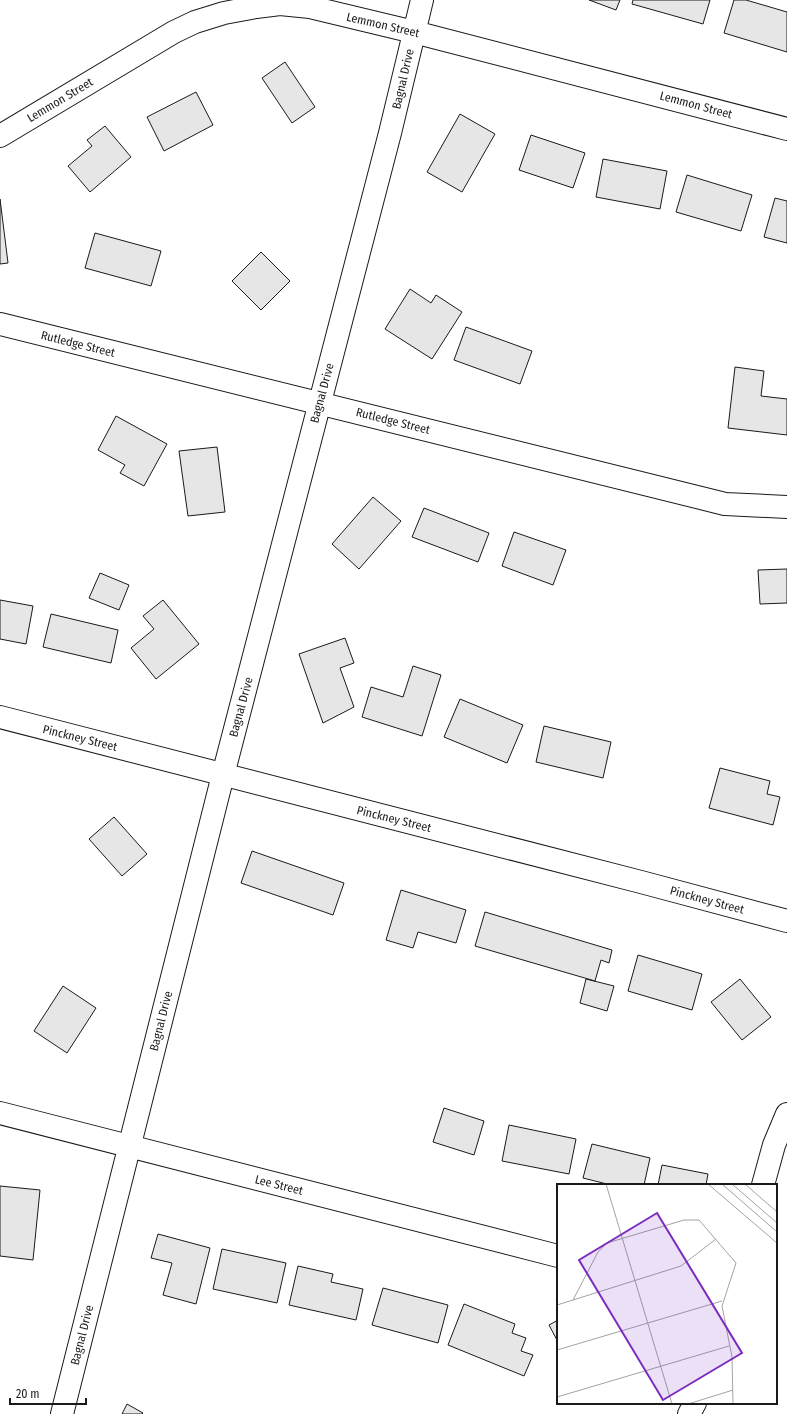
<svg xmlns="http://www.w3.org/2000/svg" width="787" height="1414" viewBox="0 0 787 1414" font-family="'Fira Sans Condensed',sans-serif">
<rect width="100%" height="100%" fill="#fff"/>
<path fill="#e6e6e6" stroke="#1a1a1a" d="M589 0H620L616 10Z
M633 0H710L703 24 632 4Z
M734 0H746L787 12V52L724 33Z
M285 62 315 107 292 123 262 78Z
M196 92 213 125 164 151 147 117Z
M460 114 495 134 462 192 427 172Z
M105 126 131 157 90 192 68 166 92 146 87 140Z
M531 135 585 153 573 188 519 170Z
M603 159 667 171 660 209 596 197Z
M687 175 752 195 741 231 676 212Z
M775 198 787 201V243L764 237Z
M0 199 8 263 0 264Z
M95 233 161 251 151 286 85 268Z
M261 252 290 281 261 310 232 281Z
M410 289 431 303 436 295 462 312 432 359 385 329Z
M466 327 532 351 520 384 454 360Z
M735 367 764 371 761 396 787 399V435L728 428Z
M116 416 167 444 144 486 120 473 125 465 98 450Z
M217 447 225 512 188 516 179 451Z
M373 497 401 521 359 569 332 544Z
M424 508 489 533 478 562 412 537Z
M514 532 566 550 553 585 502 566Z
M787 569V603L760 604 758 570Z
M100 573 129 585 119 610 89 598Z
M0 600 33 606 26 644 0 639Z
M163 600 199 644 156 679 131 648 154 629 143 616Z
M51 614 118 630 111 663 43 647Z
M345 638 354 663 340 668 354 707 323 723 299 654Z
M413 666 441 675 422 736 362 717 371 687 403 697Z
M460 699 523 725 507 763 444 737Z
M544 726 611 742 603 778 536 762Z
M720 768 770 781 767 794 780 797 773 825 709 808Z
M114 817 147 854 122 876 89 839Z
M252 851 344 883 333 915 241 883Z
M401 890 466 910 456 943 418 932 413 948 386 940Z
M485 912 612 950 609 963 601 960 595 981 475 946Z
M638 955 702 974 692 1010 628 991Z
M586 979 614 986 607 1011 580 1003Z
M740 979 771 1017 742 1040 711 1002Z
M63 986 96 1008 67 1053 34 1031Z
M444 1108 484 1121 474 1155 433 1142Z
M509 1125 576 1139 569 1174 502 1161Z
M592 1144 650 1158 644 1185H611L583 1178Z
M662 1165 708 1174 706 1185H658Z
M0 1186 40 1190 33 1260 0 1256Z
M158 1234 210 1248 196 1304 163 1295 172 1263 151 1258Z
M222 1249 286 1263 277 1303 213 1289Z
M298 1266 333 1274 331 1282 363 1289 356 1320 289 1305Z
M383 1288 448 1305 438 1343 372 1325Z
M464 1304 515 1324 512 1333 526 1338 521 1351 533 1355 524 1376 448 1345Z
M558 1320V1342L549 1325Z
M127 1404 143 1413 142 1414H122Z"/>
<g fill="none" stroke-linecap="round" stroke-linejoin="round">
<g stroke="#1a1a1a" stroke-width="24">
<path id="minor" d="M0 136 174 32 195 22 224 13 256 7 280 4 310 7 414 32 787 129
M0 324 725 504 787 507
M0 717 641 882 787 921
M0 1113 558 1256
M763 1185 774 1145 787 1114
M62 1414 223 775 390 133 422 0
M689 1414 695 1403"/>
</g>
<use href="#minor" stroke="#fff" stroke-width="22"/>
</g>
<g text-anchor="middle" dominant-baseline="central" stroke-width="3" stroke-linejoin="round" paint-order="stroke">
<g font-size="12" fill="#1a1a1a" stroke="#fff">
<text transform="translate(383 25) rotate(13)">Lemmon Street</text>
<text transform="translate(403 79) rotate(-77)">Bagnal Drive</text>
<text transform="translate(60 100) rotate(-31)">Lemmon Street</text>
<text transform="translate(696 105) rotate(15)">Lemmon Street</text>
<text transform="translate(78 344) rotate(14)">Rutledge Street</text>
<text transform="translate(322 393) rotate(-75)">Bagnal Drive</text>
<text transform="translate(393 421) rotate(14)">Rutledge Street</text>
<text transform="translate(241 707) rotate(-75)">Bagnal Drive</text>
<text transform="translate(80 738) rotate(14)">Pinckney Street</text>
<text transform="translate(394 819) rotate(14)">Pinckney Street</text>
<text transform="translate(707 900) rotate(15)">Pinckney Street</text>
<text transform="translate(161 1021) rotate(-76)">Bagnal Drive</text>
<text transform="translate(279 1185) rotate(14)">Lee Street</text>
<text transform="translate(82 1335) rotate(-76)">Bagnal Drive</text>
</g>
</g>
<g transform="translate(557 1184)">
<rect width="220" height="220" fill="#fff"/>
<path fill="none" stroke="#a3a3a3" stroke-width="1" d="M49 0 115 220M151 0 220 59M165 0 220 48M175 0 220 39M188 0 220 28M16 116 124 82 159 55M0 121 16 116 41 68 50 59 127 36H142L179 79 165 122 175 173 176 220M0 166 165 117M0 213 172 162M131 220 176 206"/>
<path fill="#7b2cbf" fill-opacity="0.15" stroke="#7b2cbf" stroke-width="2" d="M100 29 185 169 106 216 22 76Z"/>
<rect width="220" height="220" fill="none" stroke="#1a1a1a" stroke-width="2"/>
</g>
<path d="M10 1398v6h76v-6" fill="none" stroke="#1a1a1a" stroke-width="2"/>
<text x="16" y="1398" font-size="12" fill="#1a1a1a" stroke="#ffffff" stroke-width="3" paint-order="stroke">20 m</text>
</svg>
